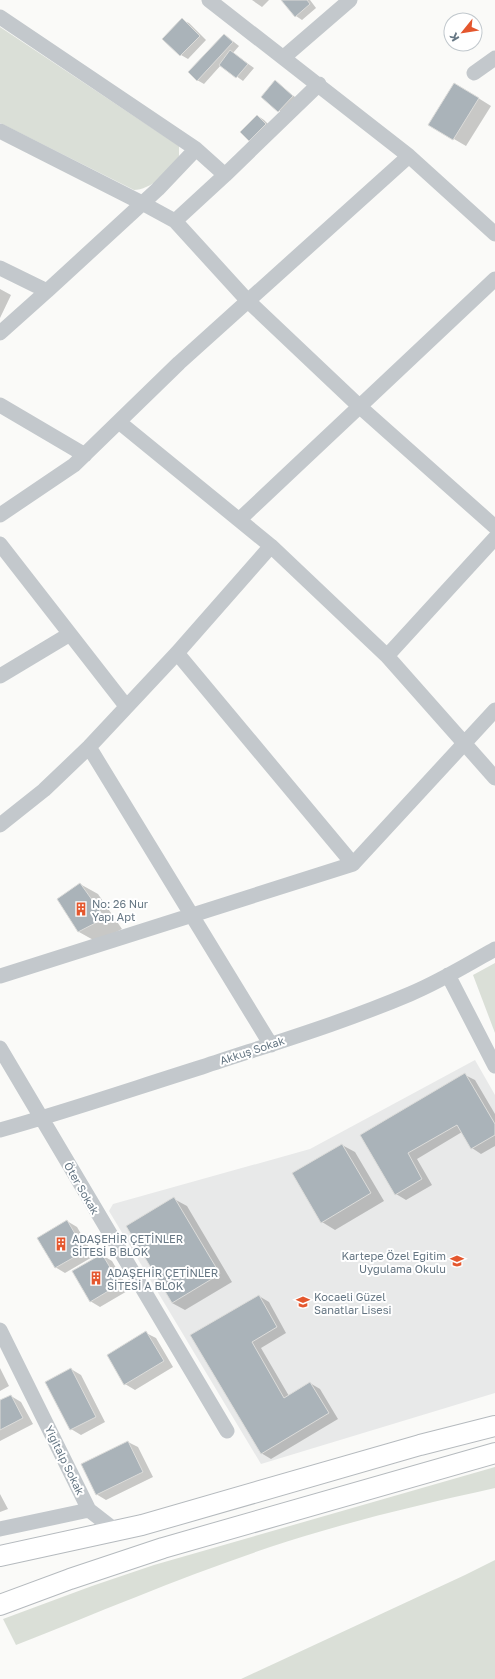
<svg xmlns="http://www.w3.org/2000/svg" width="495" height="1679" viewBox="0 0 495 1679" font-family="'Golos Text',sans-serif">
<rect width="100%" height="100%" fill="#fafaf8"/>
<path fill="#e8e9e9" d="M475 1060 495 1095V1393L261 1464 109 1211 113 1204 310 1149Z"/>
<path fill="#dadfd7" d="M0 27 179 146C179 149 179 153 179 156 174 171 149 190 134 190L0 123Z
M495 963V1033L473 975Z
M495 1467V1488C437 1501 379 1514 322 1531 218 1561 117 1605 16 1645L3 1619 92 1586 154 1565Z
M495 1560V1679H241L465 1575Z"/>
<path fill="#0003" d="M252 0H269L262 7Z
M282 0H310L316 8 302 20 296 16Z
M182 20 189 23 206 40 188 59 181 55Z
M225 35 239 46 233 53 254 68 243 81 221 65 204 84 197 80Z
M275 82 299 100 285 115 262 97Z
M467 91 491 106 466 146 454 139Z
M258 116 264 120 272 128 256 144 250 140 242 132Z
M0 289 11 295 0 318Z
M80 884 98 894 122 929 97 942 79 932 58 900Z
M465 1075 475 1080 495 1114V1146L481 1154 472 1148 462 1132 417 1159 432 1185 406 1200 396 1194 362 1135Z
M342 1145 355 1152 384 1201 335 1230 322 1222Z
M174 1199 187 1206 232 1282 185 1310 172 1303Z
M67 1221 77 1227 94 1256 65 1273 55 1267Z
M102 1255 112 1261 129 1290 100 1307 90 1301Z
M259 1296 269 1302 286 1333 261 1348 289 1396 310 1383 320 1389 338 1419 271 1459 261 1453 192 1336Z
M146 1333 156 1338 173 1367 135 1390 125 1384Z
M0 1368 9 1386 0 1391Z
M71 1369 81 1375 105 1422 81 1435 71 1429Z
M11 1396 21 1402 33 1424 0 1441V1402Z
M128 1442 138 1447 153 1477 106 1500 96 1494Z
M0 1494 8 1509 0 1512Z"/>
<path fill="#aab3b9" stroke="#dcdcda" d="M281 0H307L310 4 295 17Z
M182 18 200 36 180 56 162 39Z
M224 34 233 42 197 81 188 72Z
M230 50 248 64 236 78 219 65Z
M275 80 293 96 278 112 261 97Z
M454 83 479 98 453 140 428 125Z
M257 115 266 124 249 141 240 132Z
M80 883 105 918 78 932 57 899Z
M465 1073 495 1124V1135L471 1149 457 1125 408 1153 422 1179 395 1195 360 1135Z
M342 1144 371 1193 321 1223 292 1173Z
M174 1197 220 1274 172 1303 126 1226Z
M67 1220 85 1251 55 1268 37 1238Z
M102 1254 120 1284 90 1302 72 1271Z
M259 1295 277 1327 252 1342 284 1398 310 1382 329 1413 261 1454 190 1335Z
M146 1331 164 1361 124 1385 107 1355Z
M71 1368 96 1417 70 1430 45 1382Z
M11 1395 23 1418 0 1430V1400Z
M128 1441 143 1472 96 1495 81 1464Z"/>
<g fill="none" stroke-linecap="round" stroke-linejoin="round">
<g stroke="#b5babe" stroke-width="22">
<path id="major" d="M0 1556 142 1525 420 1445 495 1426
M0 1605 70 1579 163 1548 495 1453"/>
</g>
<path stroke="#c3c8cc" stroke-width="15" d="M209 0 409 156 495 234
M0 17 196 149 158 189 47 291 0 268
M284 57 350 0
M474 73 495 58
M0 131 142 203 175 221 247 300 359 406 495 527
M225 175 319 84
M175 221 225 175 196 149
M0 333 47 291
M0 405 85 455
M119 422 271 546 387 656 495 778
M0 515 74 465 179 363 409 156
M240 519 495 279
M0 544 126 706
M177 653 353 864
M387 656 495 538
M0 676 70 634
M89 747 271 1045
M0 825 44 790 89 747 177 653 271 546
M448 975 495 1066
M0 976 353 864 495 710
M0 1048 227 1431
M0 1130C68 1111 135 1088 202 1067 271 1044 342 1023 410 994 439 982 467 965 495 949
M0 1330 89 1510 0 1529
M89 1510 116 1531"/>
<use href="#major" stroke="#fff" stroke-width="20"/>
</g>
<defs>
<g id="building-bare" transform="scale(1.08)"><path d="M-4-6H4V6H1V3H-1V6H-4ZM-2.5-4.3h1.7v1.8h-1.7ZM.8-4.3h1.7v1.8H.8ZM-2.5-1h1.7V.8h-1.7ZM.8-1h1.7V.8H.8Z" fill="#e4572e" stroke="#fff" stroke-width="2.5" paint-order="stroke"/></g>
<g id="school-bare" transform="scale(1.08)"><path d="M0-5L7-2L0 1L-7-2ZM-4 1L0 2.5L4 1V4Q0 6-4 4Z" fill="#e4572e" stroke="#fff" stroke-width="2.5" paint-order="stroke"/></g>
</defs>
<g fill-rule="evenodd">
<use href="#building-bare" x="81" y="909"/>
<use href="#building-bare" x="61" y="1244"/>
<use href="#school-bare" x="457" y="1261"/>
<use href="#building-bare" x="96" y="1278"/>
<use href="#school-bare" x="303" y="1302"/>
</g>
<g text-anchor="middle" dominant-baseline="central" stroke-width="4" stroke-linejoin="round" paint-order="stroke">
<g font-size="11" fill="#657683" stroke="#fff" text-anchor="start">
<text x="92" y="903">No: 26 Nur<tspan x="92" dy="13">Yapı Apt</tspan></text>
<text x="72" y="1238">ADAŞEHİR ÇETİNLER<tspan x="72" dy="13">SİTESİ B BLOK</tspan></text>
<text x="446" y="1255" text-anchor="end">Kartepe Özel Eğitim<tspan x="446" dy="13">Uygulama Okulu</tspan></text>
<text x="107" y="1272">ADAŞEHİR ÇETİNLER<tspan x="107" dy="13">SİTESİ A BLOK</tspan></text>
<text x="314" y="1296">Kocaeli Güzel<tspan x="314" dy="13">Sanatlar Lisesi</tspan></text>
</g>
<g font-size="11" fill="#657683" stroke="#fff">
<text transform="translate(252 1050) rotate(-18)">Akkuş Sokak</text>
<text transform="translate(82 1188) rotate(60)">Öter Sokak</text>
<text transform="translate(65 1460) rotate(64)">Yiğitalp Sokak</text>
</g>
</g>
<g transform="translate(463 32) rotate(240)"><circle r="19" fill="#ffffff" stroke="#c1c8cd"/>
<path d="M0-3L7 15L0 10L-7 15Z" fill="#e4572e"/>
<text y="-6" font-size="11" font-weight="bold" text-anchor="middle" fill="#657683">K</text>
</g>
</svg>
